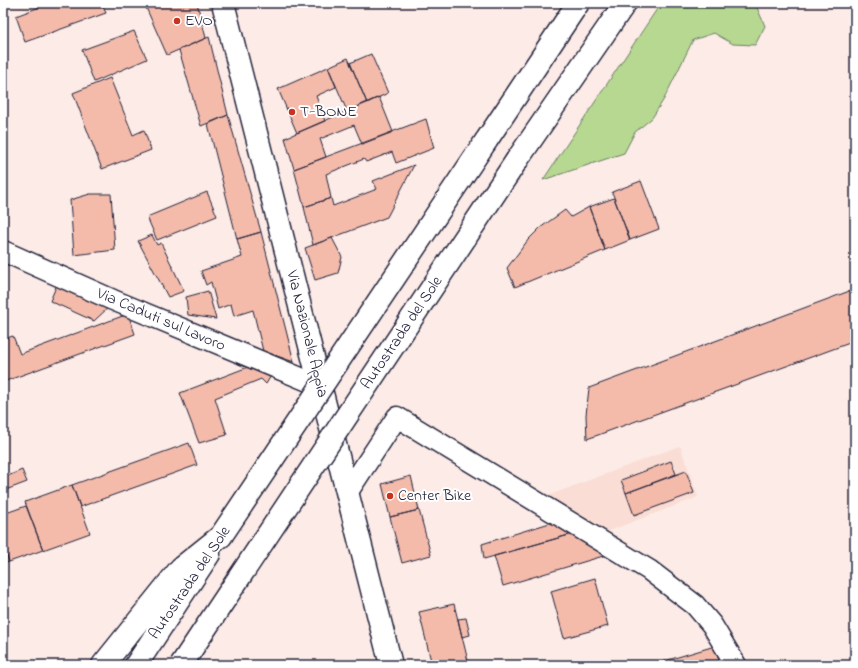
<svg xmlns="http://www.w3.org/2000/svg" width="858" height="668" viewBox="0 0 858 668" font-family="'Indie Flower',sans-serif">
<rect width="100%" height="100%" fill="#fcebe6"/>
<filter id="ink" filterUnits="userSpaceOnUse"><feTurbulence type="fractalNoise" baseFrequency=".025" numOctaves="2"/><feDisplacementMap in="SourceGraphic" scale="8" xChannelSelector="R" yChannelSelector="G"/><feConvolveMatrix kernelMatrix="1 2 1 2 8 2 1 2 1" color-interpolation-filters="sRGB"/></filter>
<g filter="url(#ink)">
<path fill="#faddd4" d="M680 446 698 497 603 533 545 497Z"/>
<path fill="#b6d891" stroke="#6c7d66" d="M661 3H755L765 26 755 45 733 44 714 33 693 40 664 99 652 118 635 132 624 153 543 180Z"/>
<path fill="#f4bbab" stroke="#22223b" d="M50 3H102L106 13 25 42 16 16Z
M144 3H197L206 38 167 55Z
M134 31 147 59 94 82 82 50Z
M209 37 228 115 201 126 179 50Z
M371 54 388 93 367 103 350 63Z
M348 58 367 103 347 111 328 67Z
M328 67 336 87 316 96 325 121 297 133 278 89Z
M110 78 133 135 144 130 151 150 102 169 73 93Z
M379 97 393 132 362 144 354 125 320 139 326 157 294 169 285 138Z
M228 115 261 232 237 239 208 124Z
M426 119 434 148 396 163 392 152 366 162 364 159 326 174 331 198 304 207 294 169Z
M414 165 387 217 313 245 304 207 331 198 333 206 377 189 373 181Z
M641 181 659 229 630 240 612 192Z
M207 192 217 216 157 240 147 217Z
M90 194H111L115 250 74 255 70 200Z
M614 198 630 240 605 250 589 207Z
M589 207 605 250 515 287 507 268 528 240 540 228 565 210 571 217Z
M261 232 294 362 263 351 253 310 234 316 231 304 218 309 211 282 206 285 201 271 242 257 237 239Z
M152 235 157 245 161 243 184 291 168 297 138 241Z
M332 238 342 257 338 273 315 280 305 248Z
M58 282 110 306 94 321 50 301Z
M855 289V341L587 439 586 415 589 388Z
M208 291 216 319 188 315 186 297Z
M128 314 135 334 3 382V339L13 336 20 354Z
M256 364 272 374 266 384 261 379 215 398 227 435 199 443 180 393Z
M189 443 197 465 80 507 72 485Z
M671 461 676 474 626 493 621 480Z
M22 470 27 482 3 491V478Z
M686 471 694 493 634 515 626 493Z
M411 476 419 510 390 517 382 484Z
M72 485 90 533 43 550 25 502Z
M26 506 43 550 9 562 3 546V514Z
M419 510 431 555 402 563 390 517Z
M553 522 576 533 484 559 482 544Z
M576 533 610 554 503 586 494 556Z
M3 546 9 562 3 564Z
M595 578 608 626 564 638 551 591Z
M454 604 469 665H432L419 612Z
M466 618 470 635 462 637 458 619Z
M715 646 720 665H651Z"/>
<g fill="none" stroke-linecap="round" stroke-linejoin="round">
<g stroke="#22223b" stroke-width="23">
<path id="minor" d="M3 251 113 300 320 386
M347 493 397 417 649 570 695 605 712 625 736 665"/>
</g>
<g stroke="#22223b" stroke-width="25">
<path id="major" d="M223 3 391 665"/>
</g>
<g stroke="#22223b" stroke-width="25">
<path id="highway" d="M486 141 578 3
M517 160 625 3
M103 665 181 568 221 536
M136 665 209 554"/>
</g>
<use href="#minor" stroke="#fff" stroke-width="20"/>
<use href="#major" stroke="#fff" stroke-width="22"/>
<use href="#highway" stroke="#fff" stroke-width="22"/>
<g stroke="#22223b" stroke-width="25" stroke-linecap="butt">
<path id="highway-bridge" d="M221 536 486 141
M181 665 517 160"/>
</g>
<use href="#highway-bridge" stroke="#fff" stroke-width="22"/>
</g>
</g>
<g fill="#c8321e" stroke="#fff" stroke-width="1.5">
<circle cx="177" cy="21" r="4"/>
<circle cx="292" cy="112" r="4"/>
<circle cx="390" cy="496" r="4"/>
</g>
<g text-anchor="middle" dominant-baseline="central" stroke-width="4" stroke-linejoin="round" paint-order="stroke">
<g font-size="16" fill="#22223b" stroke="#fff" text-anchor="start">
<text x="185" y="21">EVO</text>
<text x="300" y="112">T-BONE</text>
<text x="398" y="496">Center Bike</text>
</g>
<g font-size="16" fill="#22223b" stroke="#fff">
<text transform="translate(161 320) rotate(23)">Via Caduti sul Lavoro</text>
<text transform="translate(402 333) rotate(-56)">Autostrada del Sole</text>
<text transform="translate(307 334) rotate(76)">Via Nazionale Appia</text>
<text transform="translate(190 583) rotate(-56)">Autostrada del Sole</text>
</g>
</g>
<rect width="858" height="668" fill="none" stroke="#fff" stroke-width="16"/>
<rect x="8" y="8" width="842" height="652" fill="none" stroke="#22223b" stroke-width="1.5" filter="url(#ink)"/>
</svg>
